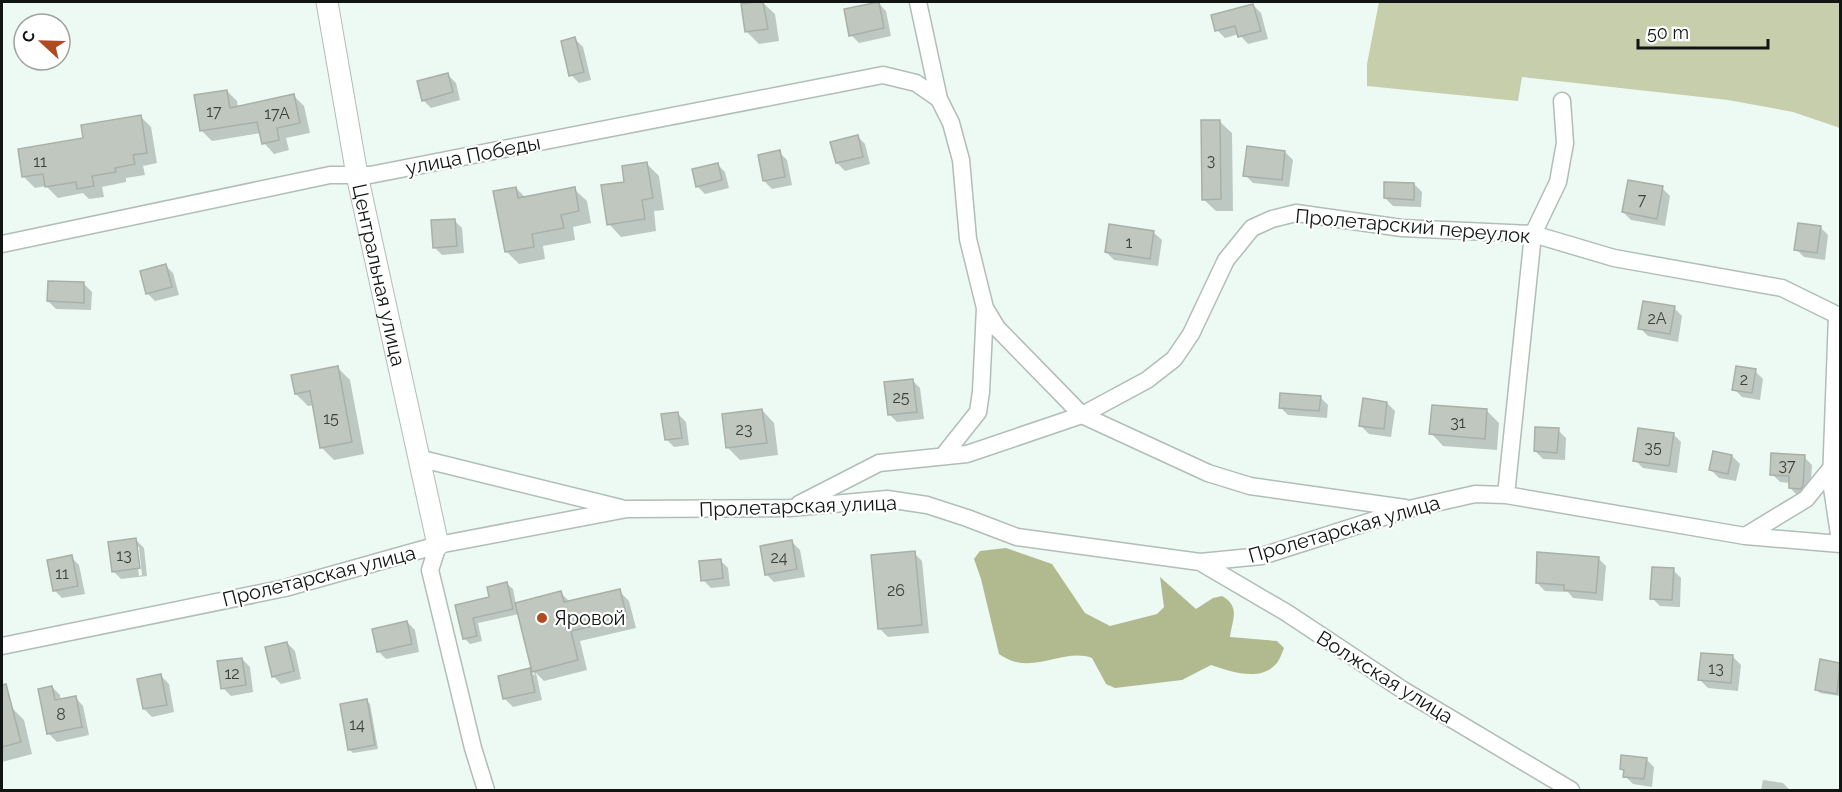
<svg xmlns="http://www.w3.org/2000/svg" width="1842" height="792" viewBox="0 0 1842 792" font-family="Raleway,sans-serif">
<rect width="100%" height="100%" fill="#edfaf4"/>
<path fill="#c7ceab" d="M1379 2H1840V128L1793 112 1728 100 1522 77 1518 101 1367 86V64Z"/>
<path fill="#b1b98f" d="M1006 548 1052 564 1085 613 1110 626 1157 614 1164 607 1160 577 1196 609 1213 598 1222 596C1241 607 1232 620 1230 637L1277 641 1284 648C1282 653 1279 662 1275 665 1258 682 1230 671 1211 665L1182 680 1115 688 1106 684 1092 658C1068 649 1042 668 1016 662 1010 661 1004 657 999 654L981 579 974 559 980 551Z"/>
<path fill="#0003" fill-rule="evenodd" d="M762 2 775 14 779 41 759 44 747 32 742 5Z
M878 3 886 11 891 36 859 43 851 35Z
M1253 5 1261 13 1268 39 1248 44 1239 34 1225 38 1217 30Z
M575 39 583 47 591 80 579 83 571 75Z
M448 75 456 83 460 100 431 108 423 100Z
M227 91 237 101 238 108 294 96 304 106 310 133 286 138 289 150 274 154 264 143 261 133 212 141 202 131Z
M140 116 151 127 157 163 143 166 145 175 126 178V182L102 187 104 197 89 199 83 193 58 198 46 186 35 188 24 177 85 139Z
M1219 121 1232 133 1233 211H1216L1203 199Z
M857 136 865 144 870 164 845 171 837 163Z
M779 152 787 160 792 185 772 189 764 181Z
M1285 152 1293 160 1289 187 1253 183 1245 175Z
M647 164 659 176 664 210 654 211 656 231 621 237 609 224 626 183Z
M717 164 725 172 729 188 705 194 697 186Z
M1414 184 1422 192 1421 207 1393 206 1385 198Z
M516 188 526 198 574 189 587 201 591 223 573 227 575 240 543 246 545 259 519 264 506 251Z
M1662 188 1670 196 1665 226 1631 220 1623 212Z
M454 220 462 228 464 253 442 255 434 247Z
M1820 227 1828 235 1825 260 1804 257 1796 249Z
M1154 233 1162 240 1158 266 1114 260 1106 252Z
M165 265 173 273 179 295 155 301 147 293Z
M84 284 92 292 91 310 56 309 48 301Z
M1674 308 1682 316 1678 342 1648 336 1640 328Z
M338 368 350 380 364 454 334 460 322 448 314 405 308 406 296 394Z
M1755 371 1763 379 1760 400 1742 397 1734 389Z
M912 380 920 388 924 419 897 422 889 414Z
M1320 397 1328 405 1327 418 1288 415 1280 407Z
M1387 403 1395 411 1391 437 1369 434 1361 426Z
M762 410 774 423 778 455 740 460 728 448Z
M1487 411 1499 423 1497 450 1443 446 1431 433Z
M678 414 686 422 689 445 674 447 666 439Z
M1558 430 1566 438 1565 460 1543 459 1535 451Z
M1673 434 1681 442 1677 473 1643 468 1635 460Z
M1732 456 1740 464 1736 481 1719 478 1711 470Z
M1804 457 1812 465 1810 494 1798 496 1790 488 1791 483 1780 482 1772 474Z
M136 540 144 548 147 576 121 579 113 571ZM136 547H139L142 575 139 576Z
M792 542 800 550 805 577 774 582 766 574Z
M914 553 922 561 929 633 888 637 880 629Z
M71 557 79 565 85 594 62 598 54 590Z
M1598 558 1606 566 1603 601 1573 598 1568 592 1545 591 1537 583Z
M720 560 728 568 730 586 711 588 703 580Z
M1673 570 1681 578 1680 607 1660 606 1652 598Z
M507 584 513 589 516 604 561 593 570 602 619 591 629 601 636 628 580 641 587 670 544 681 536 673 542 700 513 707 505 699 529 670 535 676 519 614 478 623 482 641 470 644 464 638 457 606 491 598Z
M407 622 415 630 419 652 386 659 378 651Z
M287 643 295 651 301 679 281 684 273 676Z
M1733 657 1741 665 1738 691 1708 688 1700 680Z
M242 659 250 667 253 692 231 696 223 688Z
M1821 661 1840 664V696L1820 693 1817 690Z
M161 676 169 684 174 712 152 717 144 709Z
M52 687 60 695 61 701 76 698 83 706 89 735 57 742 49 734Z
M366 700 370 704 378 749 353 753 349 749Z
M12 708 24 720 32 754 2 762V710Z
M1646 759 1654 767 1652 787 1633 784 1625 776V773L1621 769Z
M1763 780 1783 783 1790 790H1761Z"/>
<path fill="#bfc7be" stroke="#a8b0a7" stroke-width="1.5" d="M755 2H763L768 29 745 32 741 4Z
M879 2 884 28 849 36 844 9Z
M1253 4 1261 31 1238 37 1235 26 1215 31 1211 15Z
M575 37 584 72 569 76 561 41Z
M448 73 453 92 422 101 417 81Z
M227 90 230 108 294 94 300 123 277 128 279 140 262 144 257 122 200 131 194 95Z
M141 115 147 153 133 155 135 164 115 168 116 172 92 176 94 186 77 189 76 182 45 187 43 174 22 177 18 149 83 138 81 125Z
M1201 120H1220L1221 199 1202 200Z
M858 135 863 157 836 163 830 142Z
M1247 146 1285 151 1282 180 1243 176Z
M780 150 785 177 763 181 758 155Z
M647 162 653 198 642 200 645 219 607 225 601 185 624 182 622 166Z
M718 163 722 180 696 187 692 169Z
M1628 180 1663 186 1657 219 1622 212Z
M1384 182 1414 183V200L1384 198Z
M516 187 518 198 575 187 579 211 561 215 564 228 532 234 534 247 505 252 493 191Z
M455 219 457 246 433 248 431 220Z
M1798 223 1821 226 1817 253 1794 250Z
M1109 224 1154 231 1150 259 1105 252Z
M166 264 172 287 146 294 140 271Z
M48 281 84 282V303L47 301Z
M1643 301 1675 306 1670 334 1638 329Z
M338 366 352 442 320 448 310 391 295 394 291 375Z
M1736 366 1756 369 1752 393 1732 390Z
M913 379 917 412 888 415 884 382Z
M1280 393 1321 396 1319 411 1279 408Z
M1363 398 1387 402 1384 429 1359 426Z
M1432 405 1487 409 1485 439 1429 434Z
M762 409 767 443 726 448 722 414Z
M678 412 682 438 665 440 661 414Z
M1535 427 1559 428 1557 453 1534 451Z
M1638 428 1674 433 1669 466 1633 461Z
M1713 451 1732 455 1728 474 1709 470Z
M1771 453 1805 455 1803 486 1801 489 1789 488V476L1770 475Z
M136 538 140 568 112 572 108 542Z
M792 540 797 569 765 575 760 546Z
M915 551 922 625 878 629 871 555Z
M1537 552 1599 557 1596 593 1564 590V585L1536 583Z
M72 555 78 586 53 591 47 560Z
M721 559 723 578 701 581 699 561Z
M1652 567 1674 568 1672 600 1650 599Z
M507 582 513 609 473 618 477 636 463 639 455 605 489 597 487 587Z
M620 589 627 618 571 631 578 660 532 672 515 603 561 591 564 602Z
M407 621 412 644 377 652 372 629Z
M287 642 294 671 272 677 265 647Z
M1701 653 1733 655 1731 683 1698 680Z
M242 658 246 685 221 689 217 661Z
M1820 659 1840 663 1837 694 1815 690Z
M530 668 535 692 503 699 498 676Z
M161 674 167 705 143 709 137 679Z
M6 684 21 742 2 747V685Z
M52 686 55 700 76 696 82 727 47 734 38 689Z
M367 699 375 745 348 750 340 704Z
M1621 755 1647 758 1644 779 1623 777 1624 770 1620 769Z"/>
<g fill="none" stroke-linecap="round" stroke-linejoin="round">
<g stroke="#b1bdb7" stroke-width="19">
<path id="minor" d="M918 2 939 99 951 123 961 160 968 239 985 308 997 328 1082 415 1208 473 1250 486 1405 508
M2 244 330 175H370L883 75 916 83 939 99
M943 456 978 412 981 392 985 308
M418 458 621 508
M1506 495 1533 234 1558 182 1565 143 1562 101
M799 504 879 463 967 454 1082 415 1147 380 1174 359 1191 334 1226 260 1252 228 1272 219 1296 213 1402 228 1533 234 1614 258 1782 288 1837 315 1831 481 1840 541
M1745 536 1806 499 1832 467
M438 545 430 570 473 748 486 790
M1200 562 1287 613 1403 690 1571 790
M2 646 285 588 438 545 627 509 790 508 887 499 927 505 967 518 1017 537 1200 562 1262 556 1409 509 1475 494 1506 495 1745 536 1840 544"/>
</g>
<g stroke="#b1bdb7" stroke-width="23">
<g id="tertiary">
<path id="s1" d="M327 2 357 175 438 545"/>
</g>
</g>
<use href="#minor" stroke="#fff" stroke-width="16"/>
<use href="#tertiary" stroke="#fff" stroke-width="21"/>
</g>
<circle fill="#b04a1f" stroke="#fff" stroke-width="2" cx="542" cy="618" r="6"/>
<g text-anchor="middle" dominant-baseline="central" stroke-width="4.5" stroke-linejoin="round" paint-order="stroke">
<g font-size="16" fill="#3c423e">
<text x="214" y="111">17</text>
<text x="277" y="113">17А</text>
<text x="1211" y="160">3</text>
<text x="40" y="161">11</text>
<text x="1642" y="199">7</text>
<text x="1129" y="242">1</text>
<text x="1657" y="318">2А</text>
<text x="1744" y="379">2</text>
<text x="901" y="397">25</text>
<text x="331" y="418">15</text>
<text x="1458" y="422">31</text>
<text x="744" y="429">23</text>
<text x="1653" y="447">35</text>
<text x="1787" y="465">37</text>
<text x="124" y="555">13</text>
<text x="779" y="557">24</text>
<text x="62" y="573">11</text>
<text x="896" y="590">26</text>
<text x="1716" y="668">13</text>
<text x="232" y="673">12</text>
<text x="61" y="714">8</text>
<text x="357" y="724">14</text>
</g>
<g font-size="20" fill="#111513" stroke="#fff">
<text transform="translate(473 155) rotate(-11)">улица Победы</text>
<text transform="translate(1413 226) rotate(5)">Пролетарский переулок</text>
<text stroke="none"><textPath href="#s1" startOffset="278">Центральная улица</textPath></text>
<text transform="translate(798 506) rotate(-2)">Пролетарская улица</text>
<text transform="translate(1344 529) rotate(-16)">Пролетарская улица</text>
<text transform="translate(319 576) rotate(-14)">Пролетарская улица</text>
<text transform="translate(1385 677) rotate(32)">Волжская улица</text>
</g>
<g font-size="20" fill="#111513" stroke="#fff" text-anchor="start">
<text x="554" y="618">Яровой</text>
</g>
</g>
<rect width="1842" height="792" fill="none" stroke="#111513" stroke-width="6"/>
<g transform="translate(42 42) rotate(292)"><circle r="28" fill="#ffffff" stroke="#a0a1a1" stroke-width="1.5"/>
<path d="M0-4.5L10 22L0 15L-10 22Z" fill="#b04a1f"/>
<text y="-9" font-size="16" font-weight="bold" text-anchor="middle" fill="#111513">С</text>
</g>
<path d="M1638 39v9h130v-9" fill="none" stroke="#111513" stroke-width="3"/>
<text x="1647" y="39" font-size="18" fill="#111513" stroke="#ffffff" stroke-width="4.5" paint-order="stroke">50 m</text>
</svg>
